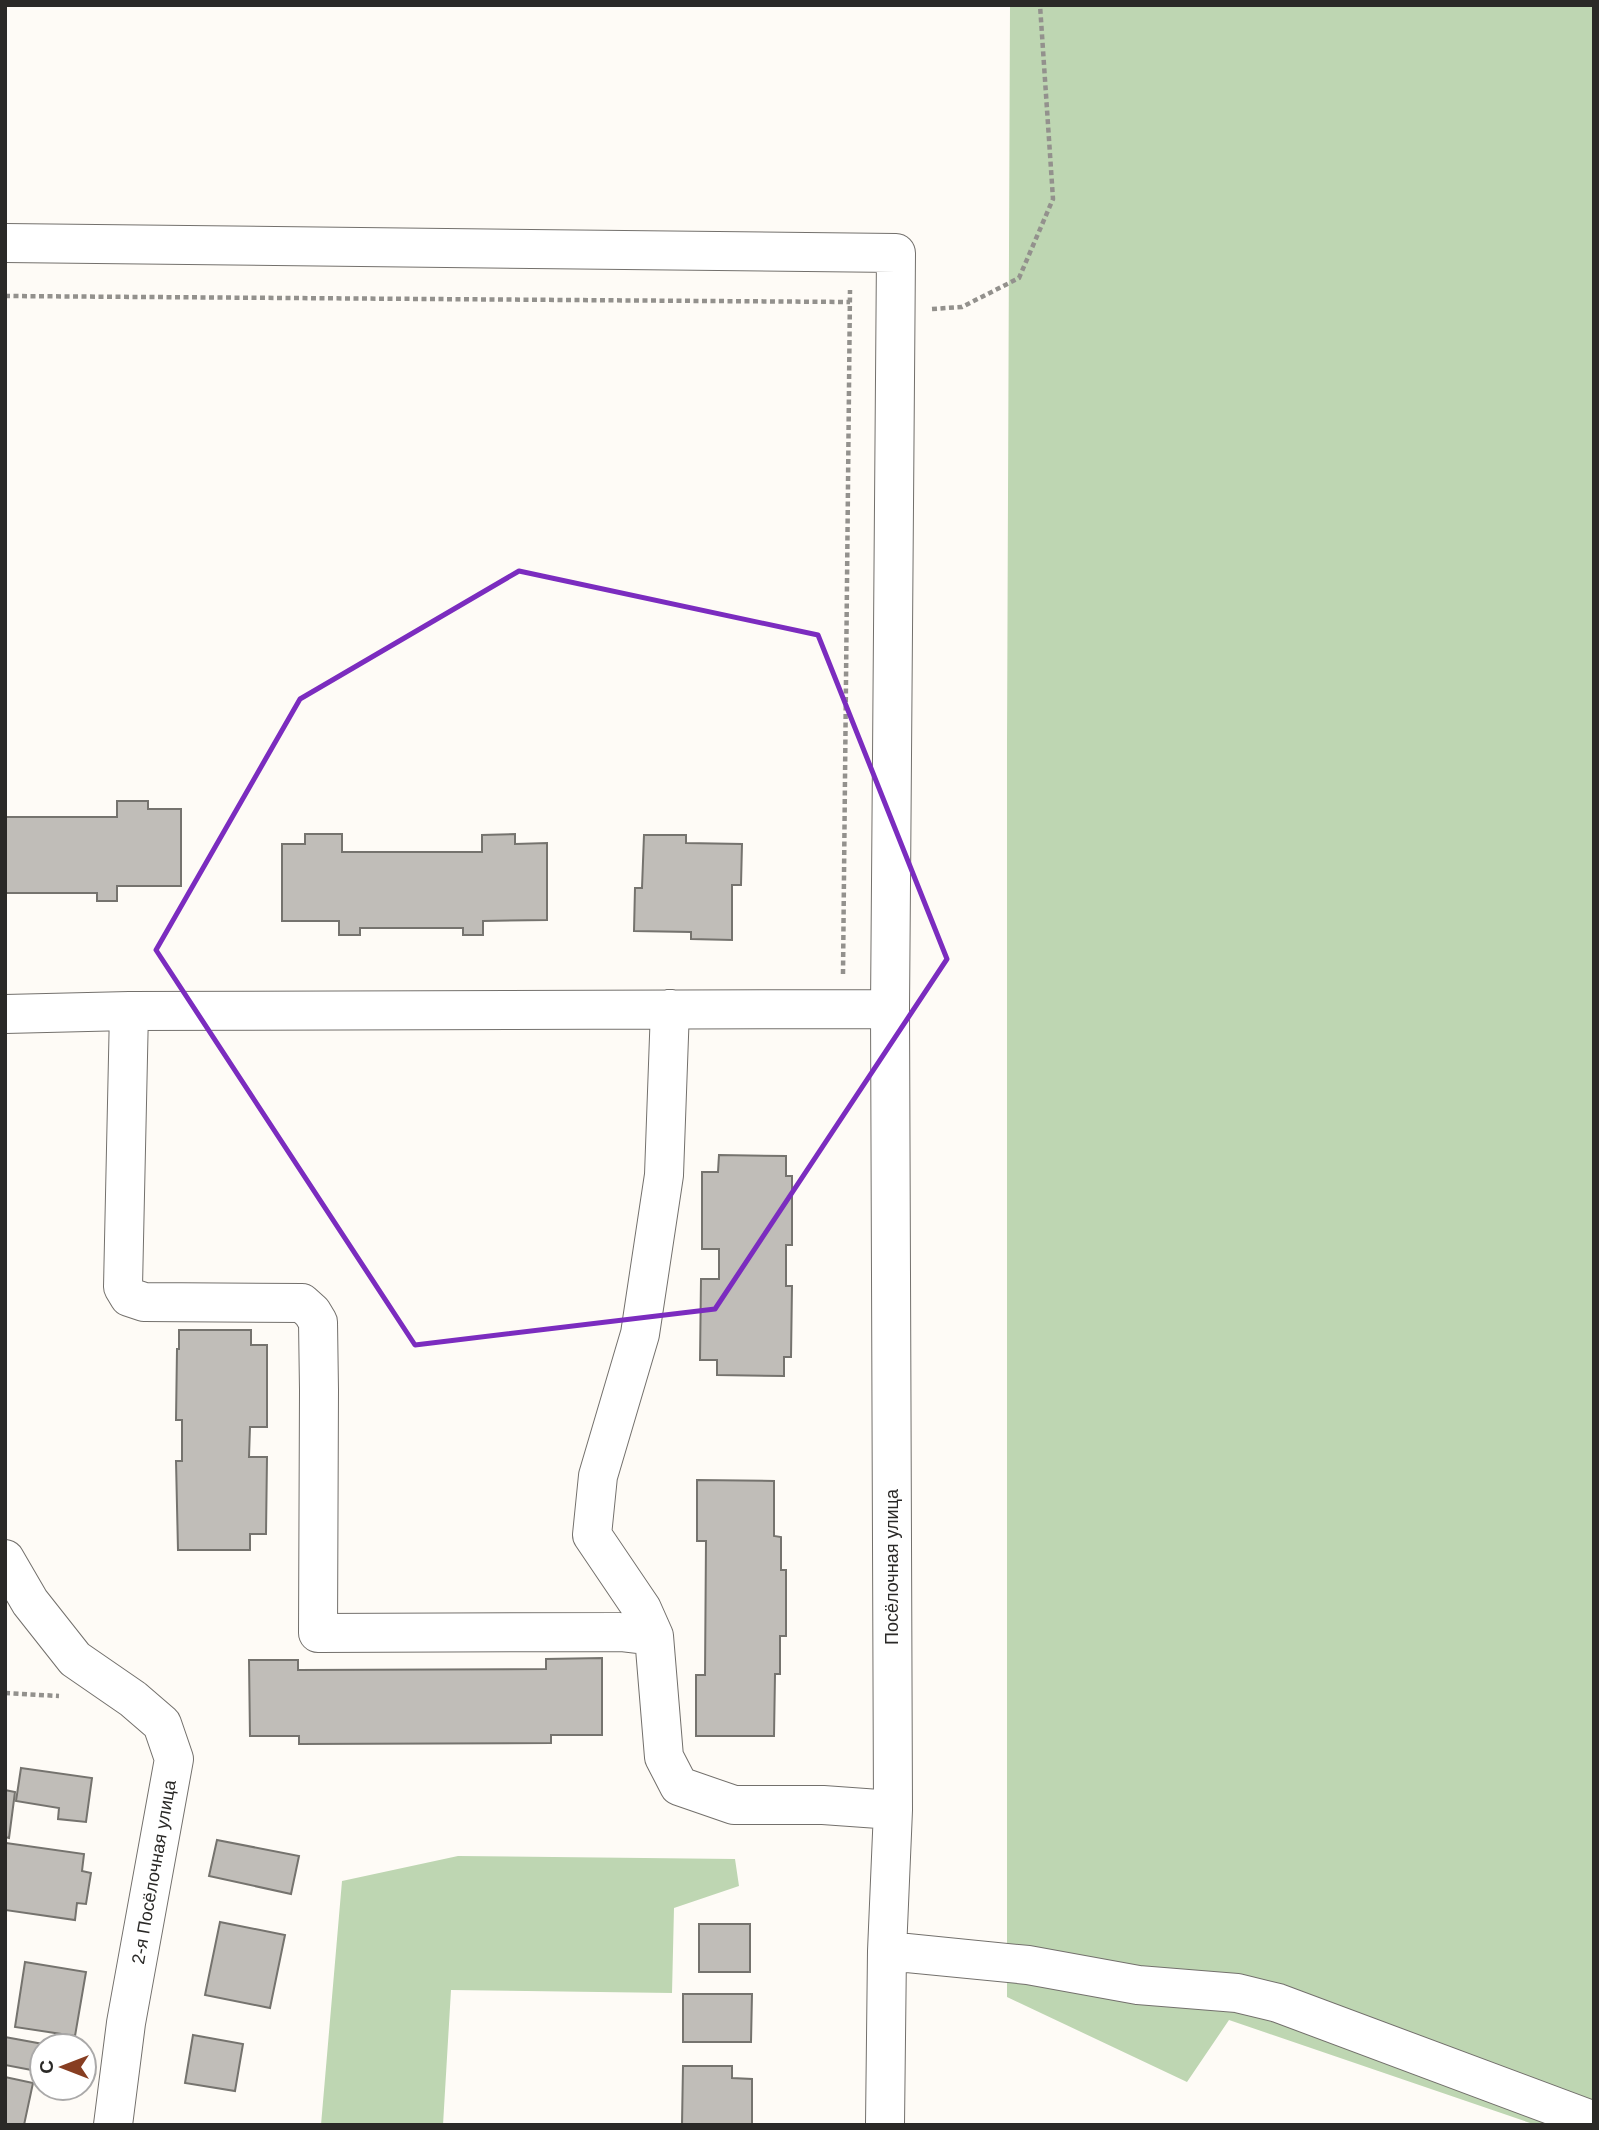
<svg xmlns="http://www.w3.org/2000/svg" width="1599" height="2130" viewBox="0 0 1599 2130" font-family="Arial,sans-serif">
<rect width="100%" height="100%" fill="#fefbf6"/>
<path fill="#bed6b2" d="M1010 5H1594V2125H1536L1229 2020 1187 2082 1007 1997V742Z
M458 1856 735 1859 739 1886 674 1908 672 1993 451 1990 443 2125H321L342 1881Z"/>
<path fill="#c0bdb8" stroke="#75736e" stroke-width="2" d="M117 801H148V809H181V886H117V901H97V893H5V817H117Z
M305 834H342V852H482V835L515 834V844L547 843V920L483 921V935H463V928H360V935H339V921H282V844H305Z
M644 835H686V843L742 844 741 885H732V940L691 939V932L634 931 635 888H642Z
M719 1155 786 1156V1176H792V1245H786V1286H792L791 1357H784V1376L717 1375V1360H700L701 1279H719V1249H702V1172H718Z
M179 1330H251V1345H267V1427H250L249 1457H267L266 1534H250V1550H178L176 1461H182V1420H176L177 1349H179Z
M697 1480 774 1481V1536L781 1537V1570H786V1636H780V1674H775L774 1736H696V1675H705L706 1541H697Z
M602 1658V1735H551V1743L299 1744V1736H250L249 1660H298V1670L546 1669V1659Z
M21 1768 92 1778 86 1822 58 1819 59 1808 16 1801Z
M5 1790 15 1792 9 1838 5 1837Z
M217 1840 299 1856 291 1894 209 1876Z
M6 1843 84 1854 82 1871 91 1873 86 1904 77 1903 75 1920 5 1910Z
M220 1922 285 1935 270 2008 205 1995Z
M699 1924H750V1972H699Z
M25 1962 86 1972 75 2036 15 2027Z
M683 1994H752L751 2042H683Z
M193 2035 243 2044 235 2091 185 2083Z
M5 2037 54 2046H42V2072L5 2065Z
M683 2066H732V2078L752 2079V2125H682Z
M5 2077 33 2083 24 2125H5Z"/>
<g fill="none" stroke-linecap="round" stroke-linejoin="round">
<g stroke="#73706c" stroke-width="40">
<path id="minor" d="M5 243 896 253 890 1009 129 1011 5 1014
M129 1011 123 1287 129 1297 144 1302 302 1303 312 1312 318 1322 319 1390 318 1633 620 1632 654 1636 642 1609 592 1535 598 1476 640 1334 664 1175 670 1009
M5 1559 30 1602 75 1659 133 1699 162 1724 174 1759 126 2023 113 2125
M654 1636 664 1757 679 1786 734 1805H823L893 1810
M887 1951 1028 1965 1138 1985 1237 1993 1278 2003 1594 2121
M885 2125 887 1951 893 1810 890 1009"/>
</g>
<path stroke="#93918d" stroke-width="4.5" stroke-dasharray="5 3.5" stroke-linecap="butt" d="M5 296 850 302
M932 309 962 307 1019 278 1053 199 1040 5
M843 974 850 290
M5 1693 59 1696"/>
<use href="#minor" stroke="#fff" stroke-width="38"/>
</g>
<path fill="none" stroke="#7b2cbf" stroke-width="5" stroke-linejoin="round" d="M519 571 818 635 947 959 715 1309 415 1345 156 950 300 699Z"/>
<g text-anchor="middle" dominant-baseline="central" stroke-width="7" stroke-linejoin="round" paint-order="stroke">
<g font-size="18" fill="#2a2927" stroke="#fff">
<text transform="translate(892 1567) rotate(-90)">Посёлочная улица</text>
<text transform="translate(154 1872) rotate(-80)">2-я Посёлочная улица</text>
</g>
</g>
<rect width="1599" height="2130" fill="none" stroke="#2a2927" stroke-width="14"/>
<g transform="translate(63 2067) rotate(270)"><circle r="33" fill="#ffffff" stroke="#aaa9a9" stroke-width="2"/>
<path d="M0-5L12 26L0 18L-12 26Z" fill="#873e22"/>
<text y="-10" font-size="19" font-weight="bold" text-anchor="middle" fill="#2a2927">С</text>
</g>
</svg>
